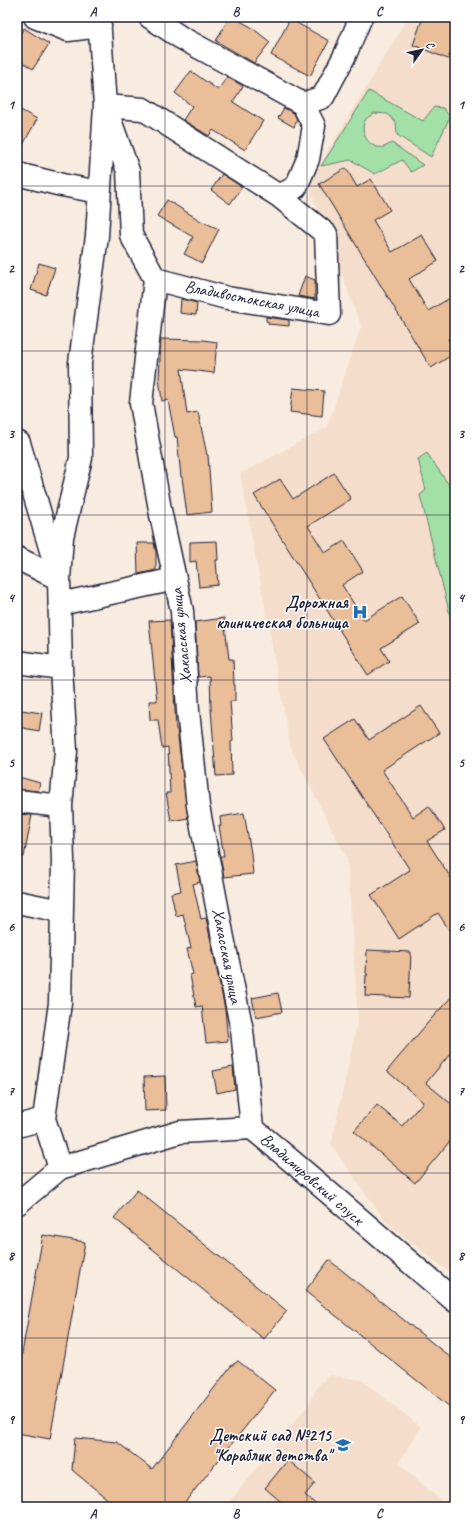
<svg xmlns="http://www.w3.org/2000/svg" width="472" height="1524" viewBox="0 0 472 1524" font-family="Caveat,sans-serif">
<rect width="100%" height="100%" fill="#f8ece0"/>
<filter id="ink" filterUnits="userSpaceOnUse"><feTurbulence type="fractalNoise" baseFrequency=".025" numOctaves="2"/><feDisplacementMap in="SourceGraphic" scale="8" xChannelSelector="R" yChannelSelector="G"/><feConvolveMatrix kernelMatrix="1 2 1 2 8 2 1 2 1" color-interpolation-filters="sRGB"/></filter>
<g filter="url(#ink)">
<path fill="#f4decb" d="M408 17H455V1277L386 1222 331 1145 358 1020 347 859 291 749 240 474 327 427 361 326 308 184Z
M331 1375 362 1380 421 1427 399 1463 448 1507H225L307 1406 320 1383Z"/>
<path fill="#a3e0a7" stroke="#628171" d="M369 91 423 121 434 107 443 108 450 117 431 157 397 135 396 123 388 114 374 113C372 115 368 117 366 119 358 131 369 150 384 147 386 146 390 144 392 143L423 165 411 172 402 160 375 174 351 160 321 166Z
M427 453 455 494V621L452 623 420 495 426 490 418 459Z"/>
<path fill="#e9be99" stroke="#22223b" d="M229 17H233L251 27 270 42 254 63 216 41Z
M423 17H455V48L452 49 448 59 413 45Z
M290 19 329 41 310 76 271 55Z
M24 28 49 44 33 69 17 59V39Z
M191 71 218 90 227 77 243 86 233 102 263 121 245 150 213 130 209 136 183 120 192 106 175 93Z
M17 108 37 119 17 156Z
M284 108 294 113 297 120 294 127 278 118Z
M346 168 357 187 371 179 390 210 373 220 392 252 422 235 438 261 409 279 428 311 455 295V335L448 339 455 350V353L431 368 319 184Z
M222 174 242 187 230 204 211 190Z
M167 200 201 221 219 229 202 263 184 254 193 237 157 216Z
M39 263 55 268 46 295 31 290Z
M305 276 315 280V299L298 296Z
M181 299 197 303 196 315 180 313Z
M266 317 289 320V326L268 324 269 322 266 321Z
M161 339 203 340 217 342 214 373 181 369 187 414 198 412 207 455H208L212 512 187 515 182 477H181L177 437H175L168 400 162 401 159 378Z
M293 388 324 391 322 416 290 412Z
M334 473 351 499 308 526 325 553 344 541 363 571 342 585 364 620 402 596 420 624 381 648 389 661 368 675 254 495 280 479 293 499Z
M217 541 218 560H216L218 585 199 587 196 561 190 562V542Z
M137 543H154L156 552V570L138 574Z
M224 618 229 659H233L234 685H235V701H230L233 741 231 742 232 775 216 776 211 709 210 676 198 677 195 622Z
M170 620 176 729H177L188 818 171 821 166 793H170L168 747 162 748 158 720H150L149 701H157L149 621Z
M421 706 439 733 382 770 413 817 429 806 445 830 427 841 455 884V939L438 913 399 939 371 895 410 870 324 739 355 719 369 740Z
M21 710 42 713 39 731 18 727Z
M19 777 40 783 38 791 17 789Z
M244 813 251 853 253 874 224 877 220 856H224L219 826H221L220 817Z
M17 814 32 815 24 857 17 856Z
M196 861 200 882 193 884 201 919 206 918 225 1009 228 1041 206 1043 202 1006 196 1007 190 975 193 974 187 949 191 948 183 914 176 916 171 893 181 891 176 865Z
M367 950 411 952 409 998 365 996 366 975H368L366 973Z
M278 993 282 1012 256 1017 252 998Z
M455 993V1048L426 1083 455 1107V1135L415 1183 354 1131 377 1105 402 1126 423 1102 387 1071 431 1019Z
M233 1067 235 1089 217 1093 213 1071Z
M165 1076 166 1110 145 1111 144 1077Z
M137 1190 287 1311 264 1339 114 1218Z
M43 1235 85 1242 50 1439 17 1433V1381Z
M329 1260 455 1361V1411L305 1291Z
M238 1361 275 1390 181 1507H117L72 1470 75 1438 117 1442 152 1469 231 1366Z
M288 1460 315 1483 305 1495 319 1507H287L265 1488Z"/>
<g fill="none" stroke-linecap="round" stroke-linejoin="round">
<g stroke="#22223b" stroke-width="25">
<path id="minor" d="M35 17 68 30 100 26
M150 17 180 37 303 104
M303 104 323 97 345 55 361 17
M17 174 62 185 99 192
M155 279 227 298 329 314 326 234 279 196
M17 442 19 443 55 564
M17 558 59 579
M60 604 175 579
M17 662 61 668
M17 801 61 806
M17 902 61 911
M17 1126 44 1119
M252 1128 242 1030 223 938 198 806 188 711 182 611 161 515 141 403 155 279 131 235 128 171 105 106 143 109 279 196 296 187 308 159 314 126 303 104
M60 1168 44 1119 60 1003 63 860 61 806 66 751 61 668 59 579 62 537 81 458 80 363 97 236 105 106 99 17
M17 1204 60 1168 180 1132 252 1128C320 1184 387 1243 455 1301"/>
</g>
<use href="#minor" stroke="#fff" stroke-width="22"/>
</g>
</g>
<path fill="none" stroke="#22223b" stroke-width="1" stroke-opacity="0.55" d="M165 17V1507M307 17V1507M17 186H455M17 351H455M17 515H455M17 680H455M17 844H455M17 1009H455M17 1173H455M17 1338H455"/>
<defs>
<g id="hospital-bare" transform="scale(1.2)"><path d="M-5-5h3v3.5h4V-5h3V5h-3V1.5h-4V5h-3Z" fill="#1f6fb2" stroke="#fff" stroke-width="2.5" paint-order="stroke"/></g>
<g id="school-bare" transform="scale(1.2)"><path d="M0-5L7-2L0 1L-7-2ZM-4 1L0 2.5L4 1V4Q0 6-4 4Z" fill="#1f6fb2" stroke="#fff" stroke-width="2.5" paint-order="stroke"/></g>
</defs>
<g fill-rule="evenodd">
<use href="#hospital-bare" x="360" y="612"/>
<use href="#school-bare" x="343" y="1445"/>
</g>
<g text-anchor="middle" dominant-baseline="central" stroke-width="3" stroke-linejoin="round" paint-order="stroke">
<g font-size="17" fill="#22223b" stroke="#fff">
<text transform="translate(252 299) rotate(11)">Владивостокская улица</text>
<text transform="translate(181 636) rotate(-96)">Хакасская улица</text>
<text transform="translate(227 956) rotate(79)">Хакасская улица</text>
<text transform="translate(312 1179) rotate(41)">Владимировский спуск</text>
</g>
<g font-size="17" font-weight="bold" fill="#22223b" stroke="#fff" text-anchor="end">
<text x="348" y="602">Дорожная<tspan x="348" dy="20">клиническая больница</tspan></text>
<text x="331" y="1435">Детский сад №215<tspan x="331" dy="20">"Кораблик детства"</tspan></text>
</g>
</g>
<rect width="472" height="1524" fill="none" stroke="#fff" stroke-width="44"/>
<g transform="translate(422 50) rotate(57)" stroke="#ffffff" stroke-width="3" paint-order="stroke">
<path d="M0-3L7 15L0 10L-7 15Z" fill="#22223b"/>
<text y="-6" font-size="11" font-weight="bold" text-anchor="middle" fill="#22223b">С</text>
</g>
<rect x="22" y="22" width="428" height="1480" fill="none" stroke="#22223b" stroke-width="1.5"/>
<g font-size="13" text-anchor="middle" font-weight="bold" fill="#22223b">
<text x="93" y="16">A</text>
<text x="236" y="16">B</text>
<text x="379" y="16">C</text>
<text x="11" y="109">1</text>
<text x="461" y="109">1</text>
<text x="11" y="273">2</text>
<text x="461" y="273">2</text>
<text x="11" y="438">3</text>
<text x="461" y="438">3</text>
<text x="11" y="602">4</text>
<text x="461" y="602">4</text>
<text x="11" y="767">5</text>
<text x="461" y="767">5</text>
<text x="11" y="931">6</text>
<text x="461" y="931">6</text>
<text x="11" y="1095">7</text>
<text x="461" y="1095">7</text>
<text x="11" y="1260">8</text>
<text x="461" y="1260">8</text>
<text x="11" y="1424">9</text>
<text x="461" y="1424">9</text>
<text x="93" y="1518">A</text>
<text x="236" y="1518">B</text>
<text x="379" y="1518">C</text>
</g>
</svg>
